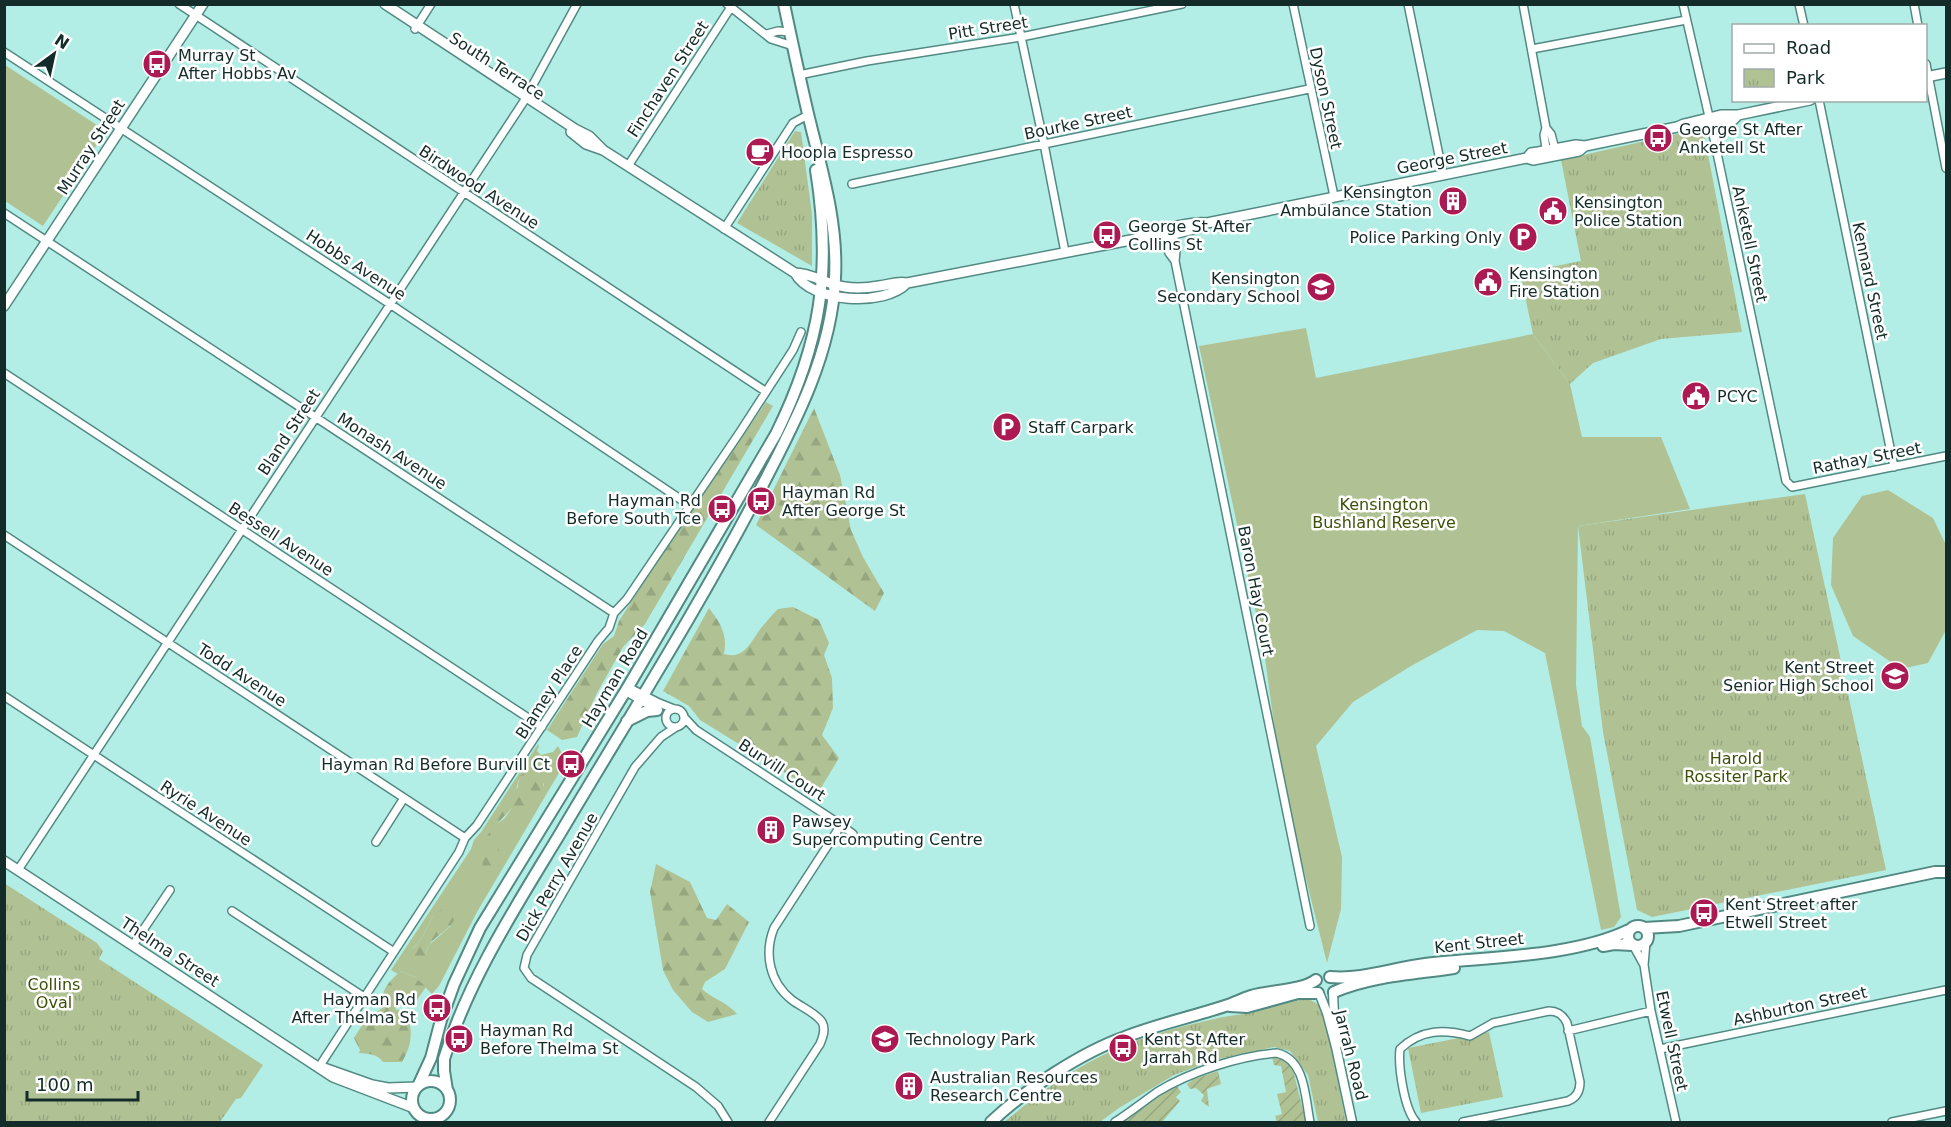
<svg xmlns="http://www.w3.org/2000/svg" width="1951" height="1127" viewBox="0 0 1951 1127" font-family="'DejaVu Sans',sans-serif">
<defs>
<pattern id="forest-firs" width="22" height="20" patternUnits="userSpaceOnUse" patternTransform="scale(1.5)"><rect width="22" height="20" fill="#b0c294"/><path d="M5 1l3.5 6h-7zM16 11l3.5 6h-7z" fill="#96a780"/></pattern>
<pattern id="park-tufts" width="24" height="20" patternUnits="userSpaceOnUse" patternTransform="scale(1.5)"><rect width="24" height="20" fill="#b0c294"/><path d="M3 7l-1-3M5 7V3M7 7l1-3M15 17l-1-3M17 17v-4M19 17l1-3" fill="none" stroke="#96a780"/></pattern>
<pattern id="garden-furrows" width="10" height="10" patternUnits="userSpaceOnUse" patternTransform="scale(1.5)"><rect width="10" height="10" fill="#b0c294"/><path d="M-1 1l2-2M0 10L10 0M9 11l2-2" fill="none" stroke="#96a780"/></pattern>
</defs>
<rect width="100%" height="100%" fill="#b3eee6"/>
<path fill="#b0c294" fill-rule="evenodd" d="M5 65 106 131 43 226 5 201Z
M1306 328 1316 378 1533 334 1570 384 1582 437H1661L1690 509 1578 526 1576 685 1582 726 1590 737 1621 917 1614 927 1601 930 1545 653 1504 631 1477 630 1411 666 1353 702 1316 746 1342 857 1341 909 1327 963 1282 783 1264 651 1199 346Z
M1888 490 1933 518 1946 545V630L1928 663 1901 669 1853 636 1831 585 1833 538 1862 496Z
M538 744 539 746 537 751 541 755 553 752 558 746 566 761 477 912 439 986 432 994 415 977 401 971 398 974 391 970 471 849 474 840 481 832ZM537 768 544 785 527 808H512L504 819 496 824 498 807C506 800 518 792 518 781L526 772H535ZM433 916 451 926 429 945 425 955 413 948 422 938Z"/>
<path fill="url(#forest-firs)" d="M766 402 773 406 645 624 623 647 597 693 577 737 562 740 547 730 603 644 614 636 619 621 642 585Z
M814 408 840 475 851 530 863 557 884 593 875 611 756 525Z
M793 607 819 620 829 643 824 655 832 678 833 708 822 735 839 758 818 793 700 720 689 706 663 691 709 608C720 623 728 634 724 654 745 660 751 641 761 628 766 622 772 615 778 609Z
M538 767C547 783 544 798 531 811L527 808H512L496 825 492 817 498 807 518 787 519 776 526 772H535Z
M490 832 500 838C495 858 507 861 486 877L481 875 483 860 477 854 479 846Z
M656 864 690 882 707 918 716 920 727 904 749 922 725 969 705 982 702 989C713 999 727 1002 737 1014L708 1022 692 1012 673 990 663 970 650 892Z
M442 909 452 915 454 920C449 931 436 935 429 945 424 953 426 962 420 969L409 961V953L422 938 433 916Z
M401 971 415 977 426 987 415 1003 398 1006 395 1009 405 1012C414 1029 412 1046 402 1062H383C376 1053 368 1054 359 1053L360 1050 354 1038 364 1022 382 1008C380 990 389 981 401 971Z"/>
<path fill="url(#park-tufts)" d="M1703 128 1742 332 1661 339 1593 363 1570 384 1533 334 1520 273 1581 261 1561 160Z
M795 131 801 132 812 214V266L737 223Z
M1805 494 1886 870 1652 917 1637 910 1603 732 1578 526Z
M4 883 97 943 103 951 99 959 263 1065 241 1098 236 1099 220 1122H5Z
M1307 998 1323 1007 1346 1122H1318L1308 1075 1290 1051 1274 1047 1214 1060 1174 1075 1119 1108 1100 1122H1004C1038 1094 1073 1068 1114 1050 1145 1035 1180 1027 1214 1019 1226 1016 1238 1015 1250 1013 1269 1009 1288 999 1307 998Z
M1489 1032 1503 1097 1421 1113 1408 1048Z"/>
<path fill="url(#garden-furrows)" d="M1272 1057 1282 1058 1292 1066 1306 1122H1277L1275 1116 1282 1114 1277 1094 1286 1092 1281 1066 1274 1065Z
M1218 1071 1221 1084 1207 1089 1209 1107 1201 1101 1204 1095 1196 1088 1190 1089 1187 1084 1194 1079Z
M1177 1086 1181 1092 1176 1097 1180 1101 1162 1122 1125 1121 1158 1097Z"/>
<g fill="none" stroke-linecap="round" stroke-linejoin="round">
<g stroke="#528a83" stroke-width="10">
<path id="minor" d="M179 4 765 391
M727 4 771 39 793 46
M1014 4 1044 144 1065 252
M1293 4 1334 196
M1408 4 1443 175
M1523 4 1546 128 1544 135 1547 155
M1683 4 1713 134 1786 481 1792 487 1946 456
M1799 4 1804 26
M1914 4 1918 26
M415 29 431 4
M767 34 778 31 790 32
M1532 49 1686 20
M4 52 390 304 689 505
M1926 64 1946 168
M799 75 867 61 1021 37 1182 4
M1819 100 1894 467
M1546 128 1551 134 1556 153
M628 166 731 7
M852 184 1309 89
M4 213 614 613
M724 229 793 123 808 115
M1163 232 1169 253 1175 261
M1173 232 1176 251 1175 261 1310 926
M4 373 542 727
M4 535 465 838
M628 687 659 703 674 709
M625 691 657 710
M4 696 394 952
M666 718a9 9 0 1 1 18 0a9 9 0 1 1-18 0Z
M684 717 696 730 841 825 853 834
M676 727 661 737 635 767 527 955 524 968 531 978 696 1087 718 1106 728 1122
M376 842 404 798
M18 870 524 101 577 4
M232 911 364 997
M1646 942 1644 965 1651 1011 1676 1122
M133 945 170 890
M1633 945 1644 965
M1568 1031 1651 1011
M1660 1049 1946 990
M319 1067 459 852 465 838 477 825 598 641 609 628 614 613 627 599 740 432 793 350 801 332
M769 1122 820 1044C823 1037 826 1029 822 1022 815 1012 801 1007 792 1000 769 982 764 953 774 928L841 825
M1115 1122C1129 1113 1143 1102 1157 1092 1190 1072 1238 1056 1277 1053 1306 1060 1305 1098 1310 1122
M1416 1122C1404 1109 1398 1066 1400 1049 1421 1029 1444 1029 1470 1036L1493 1023 1549 1011C1558 1011 1563 1015 1567 1023L1580 1082C1580 1091 1576 1098 1568 1101L1463 1122
M1892 1122 1946 1111"/>
</g>
<g stroke="#528a83" stroke-width="11">
<path id="tertiary" d="M1333 993 1334 1015 1341 1043
M1320 995 1327 1013 1336 1047 1352 1122"/>
</g>
<g stroke="#528a83" stroke-width="12">
<path id="secondary" d="M385 4 575 129 589 136 603 150 795 273C812 273 827 285 845 287 856 289 868 288 879 286 889 285 896 281 907 283L1136 239 1144 241 1198 228 1207 223 1527 158 1533 160 1579 151 1585 146
M1926 77 1946 73
M1702 126 1733 120 1738 115
M571 132 586 144 603 150
M1527 158 1531 153 1538 152 1576 145 1585 146 1677 127 1684 124 1721 115H1738L1810 100
M1136 239C1148 231 1192 221 1207 223
M795 273C811 303 885 307 907 283
M4 306 203 4
M4 861 333 1077 414 1108
M324 1068 372 1085 388 1088 417 1087"/>
</g>
<g stroke="#528a83" stroke-width="14">
<path id="primary" d="M627 721 647 711 657 710
M1628 936a10 10 0 1 1 20 0a10 10 0 1 1-20 0Z
M1644 928 1679 926 1935 872H1946
M1603 946 1614 944 1632 945
M1330 977C1362 980 1393 968 1425 964 1487 957 1573 957 1629 930
M1334 992C1370 976 1415 974 1454 968
M1230 1006 1247 1007 1298 993H1318
M412 1100a19 19 0 1 1 38 0a19 19 0 1 1-38 0Z
M419 1084 431 1058 441 1020 454 984 480 928 628 687 776 434C821 343 832 270 816 170
M447 1090 444 1071V1059C469 978 517 905 561 832 628 719 699 607 760 490 794 425 832 354 835 278 838 223 822 171 809 118 800 80 792 42 784 4
M991 1122C1025 1090 1080 1053 1125 1037 1158 1024 1192 1017 1225 1006 1234 1003 1242 999 1251 996 1271 990 1301 991 1316 980"/>
</g>
<use href="#minor" stroke="#fff" stroke-width="7"/>
<use href="#tertiary" stroke="#fff" stroke-width="8"/>
<use href="#secondary" stroke="#fff" stroke-width="9"/>
<use href="#primary" stroke="#fff" stroke-width="10"/>
</g>
<defs>
<g id="bus-disc" transform="scale(1.5)"><circle r="9.5" fill="#ab1a52" stroke="#fff"/><path d="M-5-6H5V4H4V6H2V4H-2V6H-4V4H-5ZM-3.5-4V0h7V-4ZM-3.5 1.2v1.5H-2V1.2ZM2 1.2v1.5H3.5V1.2Z" fill="#fff"/></g>
<g id="cafe-disc" transform="scale(1.5)"><circle r="9.5" fill="#ab1a52" stroke="#fff"/><path d="M-5.5-4.5H6V0H3Q3 3.5 0 3.5H-2.5Q-5.5 3.5-5.5 0ZM3-3.2v2h1.7v-2ZM-6 4.5H4V6H-6Z" fill="#fff"/></g>
<g id="building-disc" transform="scale(1.5)"><circle r="9.5" fill="#ab1a52" stroke="#fff"/><path d="M-4-6H4V6H1V3H-1V6H-4ZM-2.5-4.3h1.7v1.8h-1.7ZM.8-4.3h1.7v1.8H.8ZM-2.5-1h1.7V.8h-1.7ZM.8-1h1.7V.8H.8Z" fill="#fff"/></g>
<g id="civic-disc" transform="scale(1.5)"><circle r="9.5" fill="#ab1a52" stroke="#fff"/><path d="M-.6-6.5H3V-4.5H.6V-3L4-1V1h2V6H-6V1h2V-1L-.6-3ZM-1.2 2.5V6h2.4V2.5Z" fill="#fff"/></g>
<g id="parking-disc" transform="scale(1.5)"><circle r="9.5" fill="#ab1a52" stroke="#fff"/><path d="M-3.5-5.5H1a3.5 3.5 0 0 1 0 7H-1V5.5H-3.5ZM-1-3.4V-.6H.8a1.4 1.4 0 0 0 0-2.8Z" fill="#fff"/></g>
<g id="school-disc" transform="scale(1.5)"><circle r="9.5" fill="#ab1a52" stroke="#fff"/><path d="M0-5L7-2L0 1L-7-2ZM-4 1L0 2.5L4 1V4Q0 6-4 4Z" fill="#fff"/></g>
<g id="university-disc" transform="scale(1.5)"><circle r="9.5" fill="#ab1a52" stroke="#fff"/><path d="M0-5L7-2L0 1L-7-2ZM-4 1L0 2.5L4 1V4Q0 6-4 4Z" fill="#fff"/></g>
</defs>
<g fill-rule="evenodd">
<use href="#bus-disc" x="157" y="64"/>
<use href="#bus-disc" x="1658" y="138"/>
<use href="#cafe-disc" x="760" y="152"/>
<use href="#building-disc" x="1453" y="201"/>
<use href="#civic-disc" x="1553" y="211"/>
<use href="#bus-disc" x="1107" y="235"/>
<use href="#parking-disc" x="1523" y="237"/>
<use href="#civic-disc" x="1488" y="282"/>
<use href="#school-disc" x="1321" y="287"/>
<use href="#civic-disc" x="1696" y="396"/>
<use href="#parking-disc" x="1007" y="427"/>
<use href="#bus-disc" x="761" y="501"/>
<use href="#bus-disc" x="722" y="509"/>
<use href="#school-disc" x="1895" y="676"/>
<use href="#bus-disc" x="571" y="764"/>
<use href="#building-disc" x="771" y="830"/>
<use href="#bus-disc" x="1704" y="913"/>
<use href="#bus-disc" x="437" y="1008"/>
<use href="#bus-disc" x="459" y="1039"/>
<use href="#university-disc" x="885" y="1039"/>
<use href="#bus-disc" x="1123" y="1048"/>
<use href="#building-disc" x="909" y="1086"/>
</g>
<g text-anchor="middle" dominant-baseline="central" stroke-width="5" stroke-linejoin="round" paint-order="stroke">
<g font-size="16" fill="#142c29" stroke="#fff">
<text transform="translate(988 28) rotate(-9)">Pitt Street</text>
<text transform="translate(497 66) rotate(33)">South Terrace</text>
<text transform="translate(668 79) rotate(-57)">Finchaven Street</text>
<text transform="translate(1326 98) rotate(78)">Dyson Street</text>
<text transform="translate(1078 123) rotate(-12)">Bourke Street</text>
<text transform="translate(91 147) rotate(-57)">Murray Street</text>
<text transform="translate(1452 158) rotate(-11)">George Street</text>
<text transform="translate(479 187) rotate(33)">Birdwood Avenue</text>
<text transform="translate(1750 244) rotate(78)">Anketell Street</text>
<text transform="translate(356 265) rotate(33)">Hobbs Avenue</text>
<text transform="translate(1870 281) rotate(78)">Kennard Street</text>
<text transform="translate(289 432) rotate(-57)">Bland Street</text>
<text transform="translate(392 451) rotate(33)">Monash Avenue</text>
<text transform="translate(1867 458) rotate(-11)">Rathay Street</text>
<text transform="translate(281 539) rotate(33)">Bessell Avenue</text>
<text transform="translate(1256 591) rotate(79)">Baron Hay Court</text>
<text transform="translate(242 675) rotate(33)">Todd Avenue</text>
<text transform="translate(615 678) rotate(-59)">Hayman Road</text>
<text transform="translate(549 692) rotate(-57)">Blamey Place</text>
<text transform="translate(782 770) rotate(33)">Burvill Court</text>
<text transform="translate(206 813) rotate(33)">Ryrie Avenue</text>
<text transform="translate(557 877) rotate(-60)">Dick Perry Avenue</text>
<text transform="translate(1479 943) rotate(-6)">Kent Street</text>
<text transform="translate(170 952) rotate(33)">Thelma Street</text>
<text transform="translate(1800 1006) rotate(-12)">Ashburton Street</text>
<text transform="translate(1672 1041) rotate(78)">Etwell Street</text>
<text transform="translate(1351 1055) rotate(76)">Jarrah Road</text>
</g>
<g font-size="16" fill="#142c29" stroke="#fff" text-anchor="start">
<text x="178" y="55">Murray St<tspan x="178" dy="18">After Hobbs Av</tspan></text>
<text x="1679" y="129">George St After<tspan x="1679" dy="18">Anketell St</tspan></text>
<text x="781" y="152">Hoopla Espresso</text>
<text x="1432" y="192" text-anchor="end">Kensington<tspan x="1432" dy="18">Ambulance Station</tspan></text>
<text x="1574" y="202">Kensington<tspan x="1574" dy="18">Police Station</tspan></text>
<text x="1128" y="226">George St After<tspan x="1128" dy="18">Collins St</tspan></text>
<text x="1502" y="237" text-anchor="end">Police Parking Only</text>
<text x="1509" y="273">Kensington<tspan x="1509" dy="18">Fire Station</tspan></text>
<text x="1300" y="278" text-anchor="end">Kensington<tspan x="1300" dy="18">Secondary School</tspan></text>
<text x="1717" y="396">PCYC</text>
<text x="1028" y="427">Staff Carpark</text>
<text x="782" y="492">Hayman Rd<tspan x="782" dy="18">After George St</tspan></text>
<text x="701" y="500" text-anchor="end">Hayman Rd<tspan x="701" dy="18">Before South Tce</tspan></text>
<text x="1874" y="667" text-anchor="end">Kent Street<tspan x="1874" dy="18">Senior High School</tspan></text>
<text x="550" y="764" text-anchor="end">Hayman Rd Before Burvill Ct</text>
<text x="792" y="821">Pawsey<tspan x="792" dy="18">Supercomputing Centre</tspan></text>
<text x="1725" y="904">Kent Street after<tspan x="1725" dy="18">Etwell Street</tspan></text>
<text x="416" y="999" text-anchor="end">Hayman Rd<tspan x="416" dy="18">After Thelma St</tspan></text>
<text x="480" y="1030">Hayman Rd<tspan x="480" dy="18">Before Thelma St</tspan></text>
<text x="906" y="1039">Technology Park</text>
<text x="1144" y="1039">Kent St After<tspan x="1144" dy="18">Jarrah Rd</tspan></text>
<text x="930" y="1077">Australian Resources<tspan x="930" dy="18">Research Centre</tspan></text>
</g>
<g font-size="16" fill="#3c5106" stroke="#fff">
<text x="1384" y="504">Kensington<tspan x="1384" dy="18">Bushland Reserve</tspan></text>
<text x="1736" y="758">Harold<tspan x="1736" dy="18">Rossiter Park</tspan></text>
<text x="54" y="984">Collins<tspan x="54" dy="18">Oval</tspan></text>
</g>
</g>
<rect width="1951" height="1127" fill="none" stroke="#142c29" stroke-width="12"/>
<rect x="1732" y="24" width="195" height="78" fill="#ffffff" stroke="#a1aba9" stroke-width="1.5"/>
<rect x="1744" y="44" width="30" height="9" fill="#ffffff" stroke="#a1aba9" stroke-width="1.5"/>
<text x="1786" y="54" font-size="18" fill="#142c29">Road</text>
<rect x="1744" y="69" width="30" height="18" fill="url(#park-tufts)" stroke="#a1aba9" stroke-width="1.5"/>
<text x="1786" y="84" font-size="18" fill="#142c29">Park</text>
<g transform="translate(54 54) rotate(33)" stroke="#ffffff" stroke-width="4.5" paint-order="stroke">
<path d="M0-4.5L10 22L0 15L-10 22Z" fill="#142c29"/>
<text y="-9" font-size="16" font-weight="bold" text-anchor="middle" fill="#142c29">N</text>
</g>
<path d="M27 1091v9h111v-9" fill="none" stroke="#142c29" stroke-width="3"/>
<text x="36" y="1091" font-size="18" fill="#142c29" stroke="#ffffff" stroke-width="4.5" paint-order="stroke">100 m</text>
</svg>
